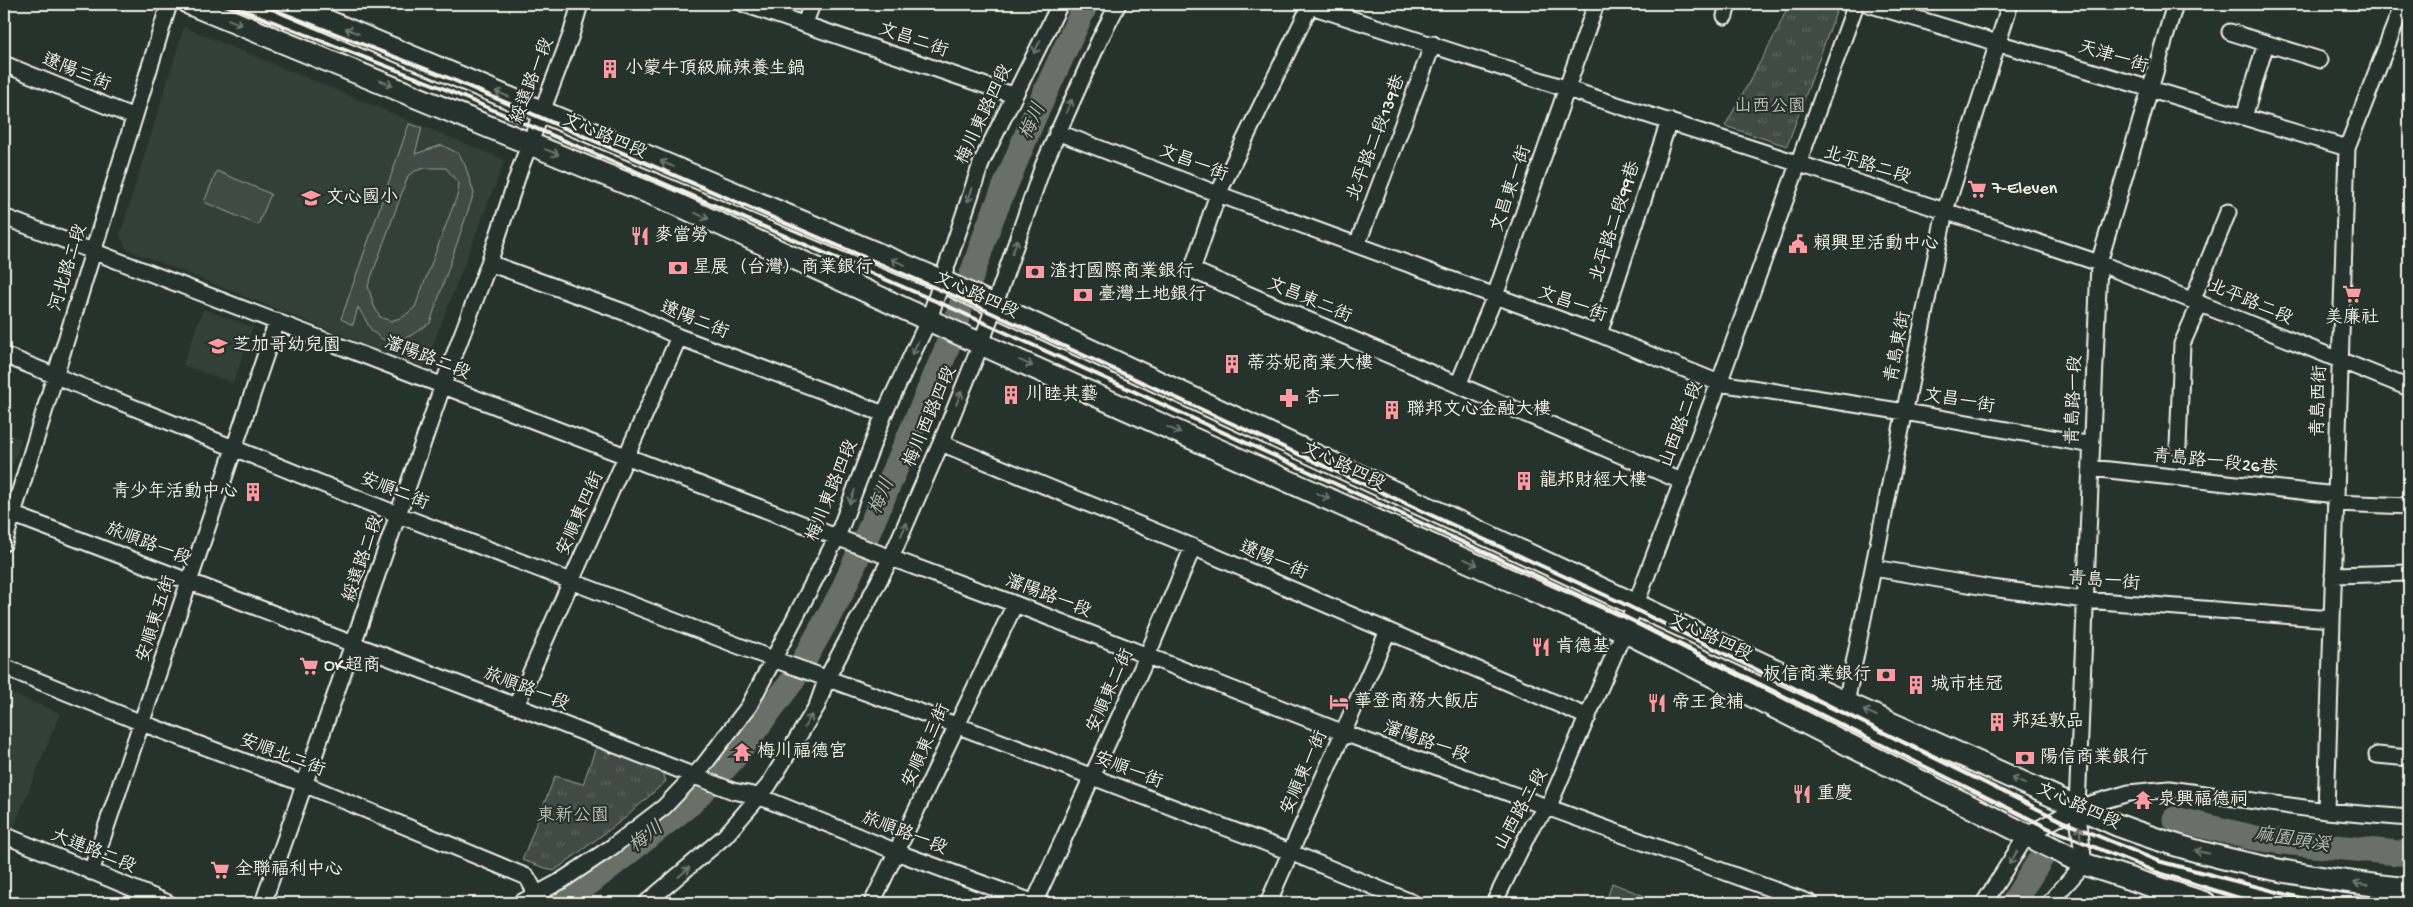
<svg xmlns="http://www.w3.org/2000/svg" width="2413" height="907" viewBox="0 0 2413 907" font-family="'Gochi Hand','LXGW WenKai TC',sans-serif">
<defs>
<pattern id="park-tufts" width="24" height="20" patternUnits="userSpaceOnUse" patternTransform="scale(1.25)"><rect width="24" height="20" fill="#414b45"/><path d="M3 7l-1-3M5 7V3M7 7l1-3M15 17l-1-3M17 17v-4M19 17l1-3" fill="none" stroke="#5d6560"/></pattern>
</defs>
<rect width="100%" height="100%" fill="#26332d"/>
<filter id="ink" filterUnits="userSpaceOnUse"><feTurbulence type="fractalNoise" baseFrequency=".02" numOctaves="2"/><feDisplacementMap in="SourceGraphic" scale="10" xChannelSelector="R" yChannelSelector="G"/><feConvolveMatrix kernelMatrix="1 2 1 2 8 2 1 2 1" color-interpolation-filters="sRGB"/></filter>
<g filter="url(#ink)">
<path fill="#333f39" d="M184 27 505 160 424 368 126 249 120 235Z
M203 309 253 327 233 383 183 365Z
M4 433 22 439 4 488Z
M4 691 60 713 13 830 4 826Z"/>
<path fill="url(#park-tufts)" stroke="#9a9e96" d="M1789 4H1839L1787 146 1725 126 1776 33Z
M596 747 662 771 666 781 625 818 554 871 522 860 555 776 583 784Z"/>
<path fill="#414b45" stroke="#9a9e96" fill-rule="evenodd" d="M409 124 422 128 415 154 442 145 459 154 465 165 474 193 430 323 410 336 395 340 382 339 372 331 358 307 353 325 341 319ZM425 168H446L459 184 458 193 415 307 403 317 391 321 380 317 374 306 368 286 408 176 415 171Z
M217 171 271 194 258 225 204 202Z
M1612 883 1662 903H1606Z"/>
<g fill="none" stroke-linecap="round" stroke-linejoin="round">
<path stroke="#676f68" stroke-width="25" d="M2175 819 2255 838 2292 843 2409 854
M554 903 588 884 690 804 732 760 793 680 842 592 873 521 945 353 989 225 1034 117 1086 4
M2013 903 2043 855"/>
<g stroke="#f4f1e8" stroke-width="19">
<path id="minor" d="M744 4 1013 95
M1305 4 1945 211 2099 263 2409 388
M1311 4 1218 194 1192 270 1681 481
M1868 4 2347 148
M1725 16 1728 4
M805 23 812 4
M2230 32 2320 60
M4 64 134 117
M2244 117 2266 43
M1057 132 1218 194 1599 334 1719 383 1905 412 2092 445
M4 217 891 558 1015 604 1344 733 1810 903
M1357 245 1433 44
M489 263 632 315 679 337 884 414
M2193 299 2228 212
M1599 334 1669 121
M4 355 399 515 773 659 956 725 1290 852 1413 903
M1458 385 1495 296 1596 4
M941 443 1193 547 1588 717
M2178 447 2182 344 2200 303
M2091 468 2336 495
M2335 503 2409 506
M4 511 516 706 733 791 758 796 907 856 1035 903
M4 543 169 4
M1874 568 1991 588 2086 600 2332 619
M2333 575 2409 573
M4 667 142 723 304 784 527 877 537 895
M1846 703 1945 211 2010 4
M516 706 679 337
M2377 755 2409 758
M2326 811 2347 148 2403 4
M4 835 168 903
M91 872 277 321
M263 903 443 385 489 263 520 169 571 35 580 4
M520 903 561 881 612 847 664 807 703 766 749 706 837 537 884 414 929 319 982 161 1060 4
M646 903 725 836 768 786 817 706 827 678 891 558 941 443 981 344 1043 166 1099 41 1118 4
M872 903 1015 604
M1034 903 1142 668 1193 547
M1268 903 1388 631
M1494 903 1533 824 1548 808 1636 604 1719 383 1856 4
M1984 903 2027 835 2077 808 2129 793 2169 789 2326 811 2409 818
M2049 903 2084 864 2077 808 2099 263 2175 4"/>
</g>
<g stroke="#f4f1e8" stroke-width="25">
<path id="secondary" d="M190 4 674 203 981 344 1624 631 2084 864 2205 903
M287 4 942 281 1846 703 2117 825C2211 861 2309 879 2409 889"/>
</g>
<use href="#minor" stroke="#26332d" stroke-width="15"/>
<use href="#secondary" stroke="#26332d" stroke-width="21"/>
<path stroke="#f4f1e8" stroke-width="4" d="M227 4 440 87 954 309 1615 612 2048 828 2156 872 2255 903
M259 4 444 76 959 298 1620 602 2062 821 2158 861 2320 903"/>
</g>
<defs><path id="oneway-shaft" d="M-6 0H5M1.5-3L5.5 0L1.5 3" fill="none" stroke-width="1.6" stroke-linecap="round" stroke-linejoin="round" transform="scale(1.25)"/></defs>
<g stroke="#6e766e">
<use href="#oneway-shaft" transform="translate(235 22) rotate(22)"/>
<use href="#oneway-shaft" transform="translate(352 31) rotate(-157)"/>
<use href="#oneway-shaft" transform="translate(1037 47) rotate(117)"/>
<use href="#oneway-shaft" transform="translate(386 83) rotate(22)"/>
<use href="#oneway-shaft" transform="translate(502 94) rotate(-157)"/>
<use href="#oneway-shaft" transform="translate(1069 106) rotate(-66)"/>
<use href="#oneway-shaft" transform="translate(552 152) rotate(23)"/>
<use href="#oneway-shaft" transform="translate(667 164) rotate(-157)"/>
<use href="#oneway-shaft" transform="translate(970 195) rotate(109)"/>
<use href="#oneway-shaft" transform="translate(702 216) rotate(24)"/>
<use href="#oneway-shaft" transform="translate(1015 246) rotate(-71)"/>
<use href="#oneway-shaft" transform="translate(898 262) rotate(-157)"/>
<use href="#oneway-shaft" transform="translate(915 348) rotate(115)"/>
<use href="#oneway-shaft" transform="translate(1026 363) rotate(24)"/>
<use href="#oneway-shaft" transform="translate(959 398) rotate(-68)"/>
<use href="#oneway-shaft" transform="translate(1174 430) rotate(24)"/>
<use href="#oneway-shaft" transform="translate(1323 496) rotate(24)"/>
<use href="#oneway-shaft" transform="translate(852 497) rotate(111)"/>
<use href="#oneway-shaft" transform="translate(904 529) rotate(-66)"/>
<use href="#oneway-shaft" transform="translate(1471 562) rotate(24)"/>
<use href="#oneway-shaft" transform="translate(1870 713) rotate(-156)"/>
<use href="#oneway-shaft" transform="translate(808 721) rotate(-59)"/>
<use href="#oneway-shaft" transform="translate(2018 781) rotate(-156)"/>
<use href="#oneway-shaft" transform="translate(2080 833) rotate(-97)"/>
<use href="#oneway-shaft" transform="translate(2202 852) rotate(-166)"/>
<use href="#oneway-shaft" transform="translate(2013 858) rotate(122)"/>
<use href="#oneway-shaft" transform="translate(684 872) rotate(-41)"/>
<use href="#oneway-shaft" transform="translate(2361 884) rotate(-173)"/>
</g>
</g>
<defs>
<g id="building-bare" transform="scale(1.5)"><path d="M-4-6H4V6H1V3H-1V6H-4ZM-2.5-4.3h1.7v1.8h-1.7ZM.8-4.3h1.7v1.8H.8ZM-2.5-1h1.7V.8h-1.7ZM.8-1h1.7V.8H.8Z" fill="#ff9aa2" stroke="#26332d" stroke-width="2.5" paint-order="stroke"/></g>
<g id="supermarket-bare" transform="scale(1.5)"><path d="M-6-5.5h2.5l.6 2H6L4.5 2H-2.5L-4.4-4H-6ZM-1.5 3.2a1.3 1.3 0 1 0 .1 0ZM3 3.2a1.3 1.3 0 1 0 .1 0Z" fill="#ff9aa2" stroke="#26332d" stroke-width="2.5" paint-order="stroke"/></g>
<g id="school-bare" transform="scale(1.5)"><path d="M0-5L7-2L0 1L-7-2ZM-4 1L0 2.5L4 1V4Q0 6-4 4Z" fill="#ff9aa2" stroke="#26332d" stroke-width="2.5" paint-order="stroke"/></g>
<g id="restaurant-bare" transform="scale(1.5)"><path d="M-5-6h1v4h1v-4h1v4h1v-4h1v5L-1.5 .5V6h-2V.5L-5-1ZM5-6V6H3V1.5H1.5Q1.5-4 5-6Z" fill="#ff9aa2" stroke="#26332d" stroke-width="2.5" paint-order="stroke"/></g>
<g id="civic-bare" transform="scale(1.5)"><path d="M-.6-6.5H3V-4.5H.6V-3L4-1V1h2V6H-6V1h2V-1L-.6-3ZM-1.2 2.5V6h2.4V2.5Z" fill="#ff9aa2" stroke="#26332d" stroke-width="2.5" paint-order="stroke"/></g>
<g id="bank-bare" transform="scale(1.5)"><path d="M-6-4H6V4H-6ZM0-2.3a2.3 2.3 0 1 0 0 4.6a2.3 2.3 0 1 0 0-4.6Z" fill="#ff9aa2" stroke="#26332d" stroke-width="2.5" paint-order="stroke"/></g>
<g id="pharmacy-bare" transform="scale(1.5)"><path d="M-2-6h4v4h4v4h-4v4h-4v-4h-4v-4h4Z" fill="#ff9aa2" stroke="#26332d" stroke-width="2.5" paint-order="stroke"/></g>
<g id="hotel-bare" transform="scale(1.5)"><path d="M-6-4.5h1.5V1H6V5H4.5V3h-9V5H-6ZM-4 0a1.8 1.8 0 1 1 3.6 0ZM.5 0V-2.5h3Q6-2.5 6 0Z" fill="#ff9aa2" stroke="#26332d" stroke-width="2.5" paint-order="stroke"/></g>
<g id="temple-bare" transform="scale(1.5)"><path d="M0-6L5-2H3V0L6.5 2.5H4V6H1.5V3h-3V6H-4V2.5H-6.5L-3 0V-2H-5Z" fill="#ff9aa2" stroke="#26332d" stroke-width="2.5" paint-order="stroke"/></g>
</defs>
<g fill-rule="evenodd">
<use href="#building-bare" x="610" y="69"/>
<use href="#supermarket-bare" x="1977" y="189"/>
<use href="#school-bare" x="311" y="198"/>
<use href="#restaurant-bare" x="640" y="236"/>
<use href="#civic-bare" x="1798" y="244"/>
<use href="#bank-bare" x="678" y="268"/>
<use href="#bank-bare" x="1035" y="272"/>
<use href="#supermarket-bare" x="2352" y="294"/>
<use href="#bank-bare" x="1083" y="295"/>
<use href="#school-bare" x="218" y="346"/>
<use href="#building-bare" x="1232" y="364"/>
<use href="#building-bare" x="1011" y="395"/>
<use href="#pharmacy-bare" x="1289" y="398"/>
<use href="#building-bare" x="1392" y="410"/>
<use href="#building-bare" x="1524" y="481"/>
<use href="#building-bare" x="253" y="492"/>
<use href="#restaurant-bare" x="1541" y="647"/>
<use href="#supermarket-bare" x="309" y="666"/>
<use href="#bank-bare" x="1886" y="675"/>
<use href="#building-bare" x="1916" y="685"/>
<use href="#hotel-bare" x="1339" y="702"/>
<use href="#restaurant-bare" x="1657" y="703"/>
<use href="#building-bare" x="1997" y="722"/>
<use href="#temple-bare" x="742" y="752"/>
<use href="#bank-bare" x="2025" y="758"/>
<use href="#restaurant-bare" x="1802" y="794"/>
<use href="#temple-bare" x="2143" y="800"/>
<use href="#supermarket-bare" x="220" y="870"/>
</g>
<g text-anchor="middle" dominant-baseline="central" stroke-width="4.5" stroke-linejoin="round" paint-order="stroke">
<g font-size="18" fill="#f4f1e8" stroke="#26332d">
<text transform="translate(913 41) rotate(19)">文昌二街</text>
<text transform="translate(2113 58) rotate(17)">天津一街</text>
<text transform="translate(76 73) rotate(22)">遼陽三街</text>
<text transform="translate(533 81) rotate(-69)">綏遠路一段</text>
<text transform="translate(985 115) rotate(-65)">梅川東路四段</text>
<text transform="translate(604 137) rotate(23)">文心路四段</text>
<text transform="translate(1377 138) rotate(-69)">北平路二段139巷</text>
<text transform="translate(1193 164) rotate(21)">文昌一街</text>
<text transform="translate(1867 166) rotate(17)">北平路二段</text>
<text transform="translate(1512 189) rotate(-71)">文昌東一街</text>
<text transform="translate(1616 222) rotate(-72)">北平路二段99巷</text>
<text transform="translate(69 268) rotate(-73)">河北路二段</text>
<text transform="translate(976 296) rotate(24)">文心路四段</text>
<text transform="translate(1309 301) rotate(23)">文昌東二街</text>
<text transform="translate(2250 303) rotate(23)">北平路二段</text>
<text transform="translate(1572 305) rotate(20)">文昌一街</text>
<text transform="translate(694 321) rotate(22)">遼陽二街</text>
<text transform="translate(1899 347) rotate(-79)">青島東街</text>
<text transform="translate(427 359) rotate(21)">瀋陽路二段</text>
<text transform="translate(2075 400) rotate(-88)">青島路一段</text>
<text transform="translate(2320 401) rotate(-88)">青島西街</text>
<text transform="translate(1959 402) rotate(10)">文昌一街</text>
<text transform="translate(931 417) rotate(-67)">梅川西路四段</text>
<text transform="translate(1682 425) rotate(-69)">山西路二段</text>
<text transform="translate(2215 463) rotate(6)">青島路一段26巷</text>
<text transform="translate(1343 467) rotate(25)">文心路四段</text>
<text transform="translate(833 491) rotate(-68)">梅川東路四段</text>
<text transform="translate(394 492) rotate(22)">安順二街</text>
<text transform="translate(581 514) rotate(-66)">安順東四街</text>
<text transform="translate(148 545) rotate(21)">旅順路一段</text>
<text transform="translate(364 559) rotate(-71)">綏遠路二段</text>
<text transform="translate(1273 561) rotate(23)">遼陽一街</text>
<text transform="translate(2104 582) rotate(5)">青島一街</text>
<text transform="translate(1048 597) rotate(21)">瀋陽路一段</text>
<text transform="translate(157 619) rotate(-72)">安順東五街</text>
<text transform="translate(1710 638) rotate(25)">文心路四段</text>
<text transform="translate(526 690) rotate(21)">旅順路一段</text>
<text transform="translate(1111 691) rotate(-66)">安順東二街</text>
<text transform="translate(1426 743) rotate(20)">瀋陽路一段</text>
<text transform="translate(927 746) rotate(-65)">安順東三街</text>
<text transform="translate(282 756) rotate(21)">安順北二街</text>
<text transform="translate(1128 771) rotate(21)">安順一街</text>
<text transform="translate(1305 773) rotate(-66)">安順東一街</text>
<text transform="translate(2078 807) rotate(24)">文心路四段</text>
<text transform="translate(1522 810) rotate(-61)">山西路二段</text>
<text transform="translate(904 834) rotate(21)">旅順路一段</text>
<text transform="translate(93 852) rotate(22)">大連路二段</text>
</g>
<g font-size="18" fill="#f4f1e8" stroke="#26332d" text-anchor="start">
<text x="625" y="69">小蒙牛頂級麻辣養生鍋</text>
<text x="1992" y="189">7-Eleven</text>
<text x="326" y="198">文心國小</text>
<text x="655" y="236">麥當勞</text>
<text x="1813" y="244">賴興里活動中心</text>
<text x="693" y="268">星展（台灣）商業銀行</text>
<text x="1050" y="272">渣打國際商業銀行</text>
<text x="1098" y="295">臺灣土地銀行</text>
<text x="2352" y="318" text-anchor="middle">美廉社</text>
<text x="233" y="346">芝加哥幼兒園</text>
<text x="1247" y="364">蒂芬妮商業大樓</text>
<text x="1026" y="395">川睦其藝</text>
<text x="1304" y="398">杏一</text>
<text x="1407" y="410">聯邦文心金融大樓</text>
<text x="1539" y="481">龍邦財經大樓</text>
<text x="238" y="492" text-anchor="end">青少年活動中心</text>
<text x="1556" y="647">肯德基</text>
<text x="324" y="666">OK超商</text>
<text x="1871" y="675" text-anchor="end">板信商業銀行</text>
<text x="1931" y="685">城市桂冠</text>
<text x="1354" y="702">華登商務大飯店</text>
<text x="1672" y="703">帝王食補</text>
<text x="2012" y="722">邦廷敦品</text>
<text x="757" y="752">梅川福德宮</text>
<text x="2040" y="758">陽信商業銀行</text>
<text x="1817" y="794">重慶</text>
<text x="2158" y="800">泉興福德祠</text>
<text x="235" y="870">全聯福利中心</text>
</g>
<g font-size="18" fill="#bebfb7" stroke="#26332d">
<text x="1770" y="107">山西公園</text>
<text x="573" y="816">東新公園</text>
</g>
<g font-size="19" font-style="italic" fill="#bcbdb5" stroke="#26332d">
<text transform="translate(1034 122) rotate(-66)">梅川</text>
<text transform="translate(883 497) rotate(-67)">梅川</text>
<text transform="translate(647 838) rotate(-38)">梅川</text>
<text transform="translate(2292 841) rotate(9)">麻園頭溪</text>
</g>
</g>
<rect width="2413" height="907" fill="none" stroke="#26332d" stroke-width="20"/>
<rect x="10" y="10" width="2393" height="887" fill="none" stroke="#f4f1e8" stroke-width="2" filter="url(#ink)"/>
</svg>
